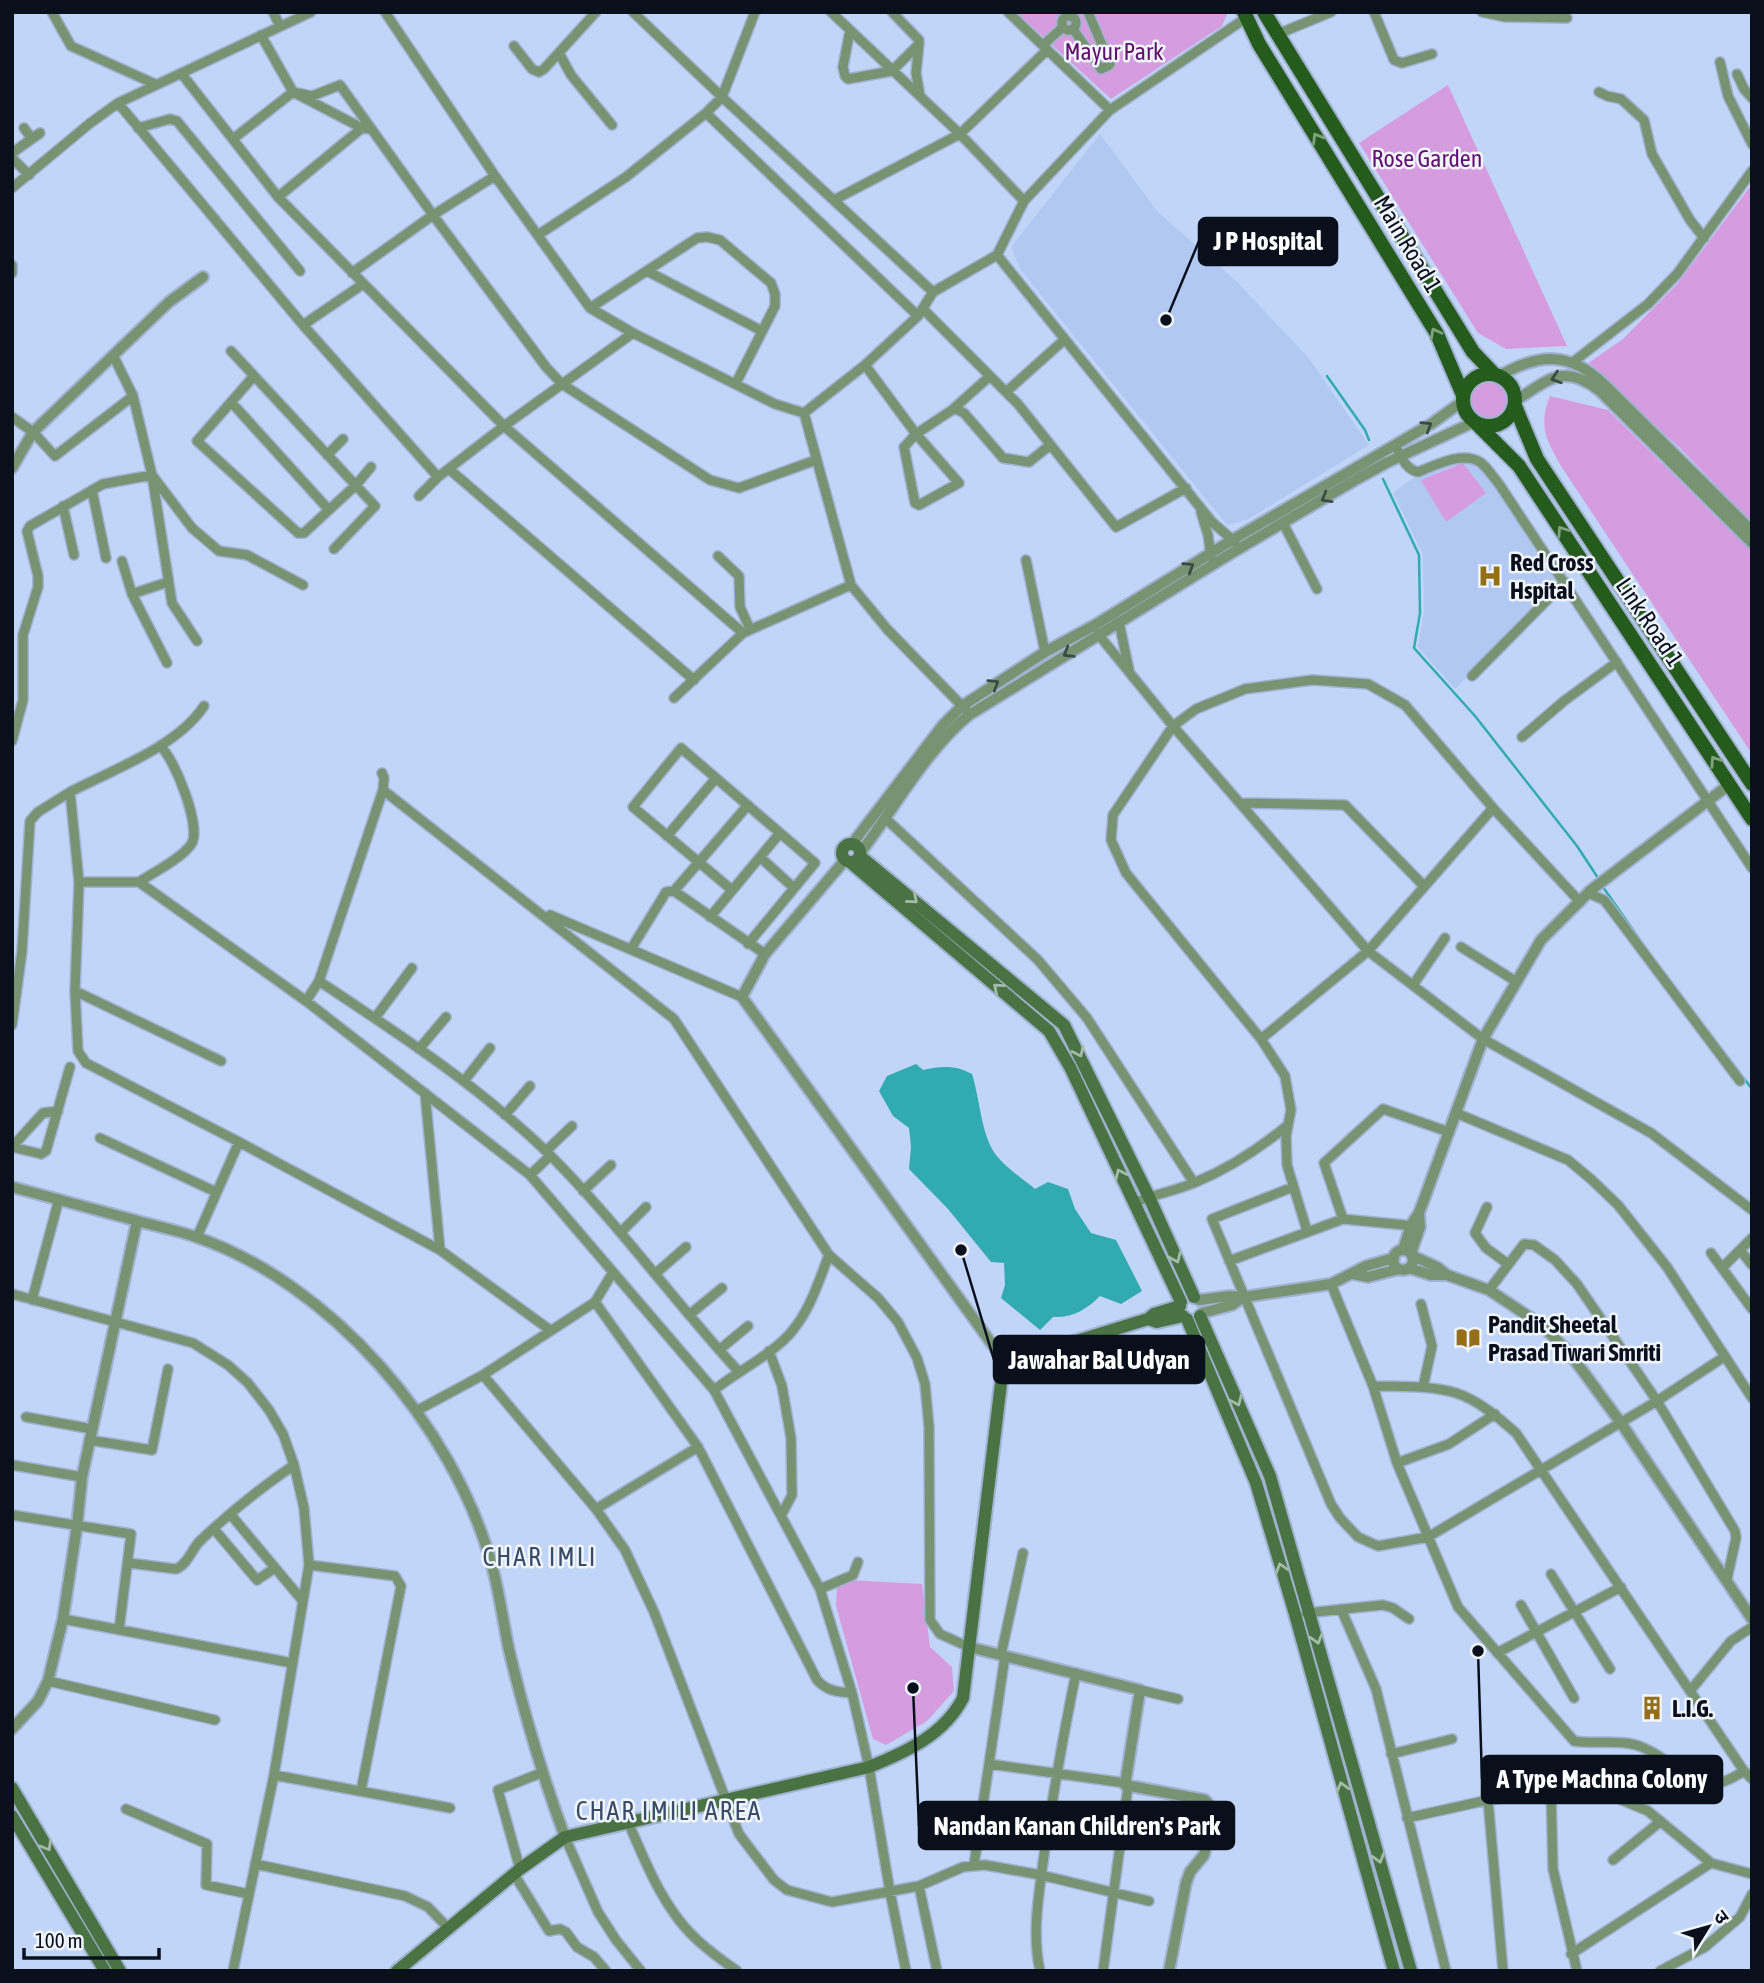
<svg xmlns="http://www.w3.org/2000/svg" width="1764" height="1983" viewBox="0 0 1764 1983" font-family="'Asap Condensed','Noto Sans Devanagari',sans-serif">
<rect width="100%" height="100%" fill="#c1d5f8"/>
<path fill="#b1c9f2" d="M1100 134 1157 211 1237 282 1308 357 1369 445 1247 520 1227 525 1020 269 1011 247Z
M1458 462 1477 465 1497 484 1561 582 1455 689 1418 647 1424 612 1423 555 1393 493 1416 476Z"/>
<path fill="#d69ce0" d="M1016 12H1228L1222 26 1111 99Z
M1448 85 1567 346 1506 349 1478 333 1359 143Z
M1752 184V523L1682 450 1587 364 1623 339 1677 284Z
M1468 400a20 20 0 1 1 40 0a20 20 0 1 1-40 0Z
M1550 396 1608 410 1752 552V754L1561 466C1546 439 1538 426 1550 396Z
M1463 463 1486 493 1446 522 1421 480Z
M847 1580 922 1584 930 1647 952 1667 954 1691 927 1721 886 1745 873 1739 836 1606 837 1587Z"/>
<path fill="#31aab2" d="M916 1064 923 1070C942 1066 955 1065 972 1074 980 1099 981 1135 996 1155 1006 1168 1023 1179 1035 1189L1048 1182 1068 1189 1075 1209 1091 1233 1116 1240 1142 1291 1121 1304 1100 1296C1087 1309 1073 1318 1053 1317L1040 1330 1001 1298 1005 1285 1004 1263 991 1262 948 1209 909 1169 911 1147 909 1128 893 1116 879 1091 887 1076Z"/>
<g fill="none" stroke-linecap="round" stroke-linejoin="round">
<path stroke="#31aab2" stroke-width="2.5" d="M1327 376 1365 430 1369 440
M1383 479 1419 555 1420 613 1414 648 1475 716 1577 846 1600 881
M1603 887 1649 953
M1708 1031 1752 1089"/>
<g stroke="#a0b2d0" stroke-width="12">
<path id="minor" d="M52 12 71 46 155 84
M273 12 280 26
M385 12 495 176 590 308 633 333 775 404 804 413 851 585 887 629 966 710
M633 12 722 97 933 292
M831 12 960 134 1024 201
M1008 12 1110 110
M1374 12 1394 60 1402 63 1432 54
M1482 12 1505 17 1567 18
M1062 23a7 7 0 1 1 14 0a7 7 0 1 1-14 0Z
M1073 29 1101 69 1108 66 1110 64 1088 12
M850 30 843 67 845 76 848 79 892 71 919 44V40L892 12
M1278 34 1331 12
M261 35 293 92 362 128 370 129
M919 44 916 73 920 96
M1043 45 1063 27
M514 46 532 69 539 72 544 69 596 12
M559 53 571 75 612 125
M1720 62 1728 96 1752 144
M181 73 278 197 504 426 743 633
M1737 74 1744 89 1752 98
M1599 92 1607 96 1621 99 1644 120 1652 154 1690 220 1704 238
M118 103 303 325 438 477
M706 113 918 316
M24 128 32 139
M138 128 170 119 177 121 300 271
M233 139 293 92 312 96 340 85 433 215 546 367 562 384 710 480 739 488 816 460
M12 153 40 133
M12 158 29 175
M12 188 89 124 118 103 311 12
M278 197 362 128
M834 200 960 134 1047 50
M538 235 626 177 706 113 722 97 755 12
M997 255 1212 522 1235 542
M12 265V273
M647 271 762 331
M352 273 433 215 495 176
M590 308 697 238 707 237 720 240 771 283 775 294V306L736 383
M923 309 1018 404 1116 527 1186 488
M303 325 363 284
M231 351 375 506 334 549
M113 355 133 396 152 475 172 603 197 641
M1573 362 1648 304 1677 274 1752 171
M865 365 916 434 959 483 919 505 915 503 904 447 916 434 952 410 990 376
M253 377 197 441 298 533H304L356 485 371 467
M1006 392 1064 340
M231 402 329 510
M952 410 956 409 964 413 1003 458 1029 462 1050 445
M804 413 865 365 918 316 933 292 997 255 1024 201 1110 110 1246 18
M12 417 33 432 55 456 133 396
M1395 445C1401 456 1405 469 1418 472 1436 465 1462 451 1480 462 1487 467 1493 477 1499 484L1752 868
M327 455 343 439
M449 469 694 680
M92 490 106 558
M419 496 438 477 504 426 633 333
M63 506 74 555
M1201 512 1208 535 1211 557
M1283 523 1317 589
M718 556 739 576 740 607 750 629
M1026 560 1045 652
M122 561 132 594 167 663
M132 594 168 582
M1119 622 1129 670
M1098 634 1173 726 1368 951 1483 1039 1651 1133 1752 1210
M1472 676 1565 582
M674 698 743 633 851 585
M204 706C177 747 112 770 70 792L79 882 75 991 78 1051 86 1063 239 1142 440 1250 550 1330
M1522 737 1564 701 1617 662
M12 741 23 700V635L38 587V576L27 531 30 526 103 484 152 475 192 528 219 551 247 555 303 585
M383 790 674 1019 829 1255 878 1298 898 1322 917 1358 925 1384 929 1427 930 1620 940 1634 969 1647
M1240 803 1345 805 1423 885
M885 818 1038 960 1087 1018 1194 1183
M667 836 716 778
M760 857 794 888
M79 882H139L306 1001 530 1175 714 1390 820 1589 852 1693 869 1767 890 1892 906 1971
M139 882C153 873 184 857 192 843 201 825 174 757 160 746
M732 890 633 807 681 748 815 863 748 944
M674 891 748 805
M1588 893 1604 900 1608 905 1740 1081
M550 915 742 997
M710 917 780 833
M1461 947 1517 982
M631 949 666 892 674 891 765 954
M319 981C399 1034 480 1087 549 1154 617 1222 673 1300 738 1371
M1413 985 1445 938
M75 991 221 1061
M306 1001 319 981 383 790 384 778 382 773
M375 1018 412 968
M12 1025 22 951 30 821 38 812 70 792
M1261 1039 1368 951 1493 808
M419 1049 446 1017
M464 1081 490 1048
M425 1093 440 1250
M58 1111 43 1113 12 1147 41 1154 46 1151 70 1067
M1456 1113 1568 1160 1592 1180 1618 1205 1667 1267 1752 1398
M505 1115 530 1086
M100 1138 216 1192
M546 1151 572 1126
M530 1175 550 1156
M1293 1187 1212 1219 1331 1504 1340 1518 1358 1537 1378 1546 1428 1537 1657 1401 1724 1357
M583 1191 611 1165
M1134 1203C1154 1194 1176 1191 1196 1182 1230 1168 1260 1148 1288 1125
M1487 1207 1475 1233 1486 1248 1508 1264
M1343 1219 1324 1163 1383 1109 1449 1132
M1307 1231 1287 1165 1286 1136 1291 1110 1285 1076 1261 1039 1126 873 1111 840 1113 815 1173 726 1196 709 1245 689 1312 680 1368 684 1405 705 1493 808 1580 902
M621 1232 646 1207
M197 1237 239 1142
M1740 1250 1752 1265
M1711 1253 1752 1309
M1229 1261 1343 1219 1415 1226
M1722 1268 1752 1238
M655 1274 686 1247
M1331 1284 1373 1386 1397 1463 1458 1607 1574 1741C1596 1745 1622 1738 1644 1748 1688 1767 1692 1805 1744 1771
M1489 1290 1524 1244 1534 1245 1555 1260 1577 1284 1657 1401 1735 1531 1736 1538 1727 1579
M12 1294 193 1343 228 1365 248 1383 269 1410 283 1434 294 1465 304 1508 309 1565 274 1775 233 1971
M32 1300 59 1199
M595 1302 698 1447 817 1680C827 1691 837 1692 852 1693
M1421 1304 1432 1346 1423 1387
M689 1315 722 1288
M719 1350 748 1326
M769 1351 782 1386 791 1438 792 1495 782 1514
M483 1375 596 1509 625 1550 654 1612 739 1834 774 1880 787 1890 832 1902 919 1886 963 1867 985 1865 1041 1875 1149 1901
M1373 1386C1401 1387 1430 1385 1456 1393 1478 1400 1499 1418 1516 1433L1744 1771 1752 1779
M714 1390C738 1371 775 1353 793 1330 811 1308 819 1280 829 1255
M418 1410 483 1375 595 1302 613 1272
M26 1417 92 1429
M89 1440 152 1450 168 1369
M1397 1463 1449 1444 1495 1414
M12 1465 82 1477
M596 1509 698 1447
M12 1515 131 1534 119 1630
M231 1515 302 1600
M214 1529 257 1580 275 1568
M129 1563 176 1569C188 1564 191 1550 200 1541 229 1513 262 1487 294 1465
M309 1565 395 1576 401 1586 361 1791
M1551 1574 1610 1669
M820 1589 853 1575 858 1562
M1521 1605 1574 1698
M1341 1609 1376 1689 1446 1971
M1306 1613 1383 1605 1393 1608 1409 1619
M63 1619 292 1663
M1497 1653 1621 1587
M1001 1655 1023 1553
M48 1681 215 1720
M1140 1690 1178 1699
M1690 1691 1731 1641 1752 1627
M1391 1754 1452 1739
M989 1764 1125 1783
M274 1775 450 1808
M1551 1791 1553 1869 1577 1971
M1488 1800 1503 1971
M126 1809 207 1844 206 1885 249 1894
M1407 1818 1488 1800 1551 1791 1605 1793 1648 1811 1711 1863 1752 1874
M628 1822C643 1856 656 1890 679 1920 694 1940 716 1956 737 1971
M565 1837 598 1912 616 1940 641 1971
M1613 1860 1661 1821
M255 1864 405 1896 428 1907 448 1928
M974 1865 1005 1656
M520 1869 498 1790 541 1773
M514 1874 549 1931 560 1929 566 1932 577 1947 594 1957 606 1971
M919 1886 937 1971
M1571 1954 1711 1863
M1040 1971C1031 1931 1040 1888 1045 1848 1054 1789 1064 1731 1076 1673
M1103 1971 1128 1787
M1660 1971 1705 1947 1740 1917 1752 1894"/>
</g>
<g stroke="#a0b2d0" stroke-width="14">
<path id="tertiary" d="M1499 376C1539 353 1570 351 1605 385L1752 531
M1515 401C1548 380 1564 362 1600 391L1752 543
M12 468 33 432 169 302 203 277
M852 844 943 725 962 706 1045 652 1095 625 1232 540 1431 424 1463 401
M861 852C894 809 927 749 969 715L1230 554 1357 479 1386 463 1474 422
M845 860 765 954 742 997 1007 1365
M12 1187C53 1198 94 1209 134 1220 155 1226 176 1230 196 1237 332 1284 452 1425 491 1562 499 1590 503 1621 509 1650 524 1713 542 1775 565 1837
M1403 1250 1411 1225 1419 1213 1483 1039 1541 940 1591 890 1730 784
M1393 1260a10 10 0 1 1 20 0a10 10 0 1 1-20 0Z
M1411 1253 1420 1227 1419 1213
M1413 1256 1437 1267 1447 1275 1489 1290 1540 1324 1568 1351 1621 1423 1752 1619
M1409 1268 1431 1275H1447
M1353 1274 1368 1277 1399 1269
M1199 1300 1230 1296 1244 1297 1331 1284 1366 1266 1394 1258
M1202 1313 1232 1305 1242 1298
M969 1647 1140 1690 1125 1785 1205 1800 1214 1811 1204 1855 1190 1872 1186 1883 1169 1971
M12 1729 38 1701 48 1681 63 1619 77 1526 82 1477 137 1221"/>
</g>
<g stroke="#a0b2d0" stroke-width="16">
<path id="secondary" d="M842 853a9 9 0 1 1 18 0a9 9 0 1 1-18 0Z
M860 856 1064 1025 1149 1197 1194 1297
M851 863 1049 1031 1070 1067 1181 1302
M1200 1316 1270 1476 1411 1971
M1148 1319 1157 1322 1183 1316
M1187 1319 1256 1483 1295 1614 1394 1971
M12 1788 120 1971
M12 1816 105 1971
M397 1971 520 1869 565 1837 869 1767C906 1752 944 1735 963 1698L1002 1375 1007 1365 1015 1360 1148 1319 1154 1314 1180 1306"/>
</g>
<g stroke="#a0b2d0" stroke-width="18">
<path id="primary" d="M1244 12 1259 44 1437 334 1463 395
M1264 12 1473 352 1494 374
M1463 400a26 26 0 1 1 52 0a26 26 0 1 1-52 0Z
M1515 406 1537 459 1752 784
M1477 424 1519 466 1752 819"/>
</g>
<use href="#minor" stroke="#779372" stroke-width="9"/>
<use href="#tertiary" stroke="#779372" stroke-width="10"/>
<use href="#secondary" stroke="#497343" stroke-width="12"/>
<use href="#primary" stroke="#255c1e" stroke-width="14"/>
</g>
<defs><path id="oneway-chevron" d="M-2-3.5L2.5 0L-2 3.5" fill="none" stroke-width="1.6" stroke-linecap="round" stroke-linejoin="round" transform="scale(1.75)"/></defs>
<g stroke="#81a182">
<use href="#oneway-chevron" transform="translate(1317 138) rotate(-121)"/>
<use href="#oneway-chevron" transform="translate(1435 333) rotate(-118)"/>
<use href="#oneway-chevron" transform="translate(1562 531) rotate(-124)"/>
<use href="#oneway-chevron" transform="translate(1715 761) rotate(-124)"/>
</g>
<g stroke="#3a4b43">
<use href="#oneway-chevron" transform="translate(1556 378) rotate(162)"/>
<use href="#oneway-chevron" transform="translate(1427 426) rotate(-32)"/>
<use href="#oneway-chevron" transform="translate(1326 498) rotate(150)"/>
<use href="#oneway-chevron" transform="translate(1189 567) rotate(-32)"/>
<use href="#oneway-chevron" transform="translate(1068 653) rotate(149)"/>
<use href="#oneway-chevron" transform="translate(994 684) rotate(-32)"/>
</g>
<g stroke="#a5baa9">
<use href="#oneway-chevron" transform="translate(913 899) rotate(40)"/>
<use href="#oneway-chevron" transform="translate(998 988) rotate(-140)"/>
<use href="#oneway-chevron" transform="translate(1079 1052) rotate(64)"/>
<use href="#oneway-chevron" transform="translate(1120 1174) rotate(-115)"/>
<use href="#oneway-chevron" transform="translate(1176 1258) rotate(66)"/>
<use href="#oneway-chevron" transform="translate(1237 1401) rotate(66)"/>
<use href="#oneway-chevron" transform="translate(1281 1568) rotate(-107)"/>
<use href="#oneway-chevron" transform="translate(1317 1639) rotate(74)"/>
<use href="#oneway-chevron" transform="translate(1342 1787) rotate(-106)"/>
<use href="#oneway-chevron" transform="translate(47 1846) rotate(60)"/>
<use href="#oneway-chevron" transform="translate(1379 1858) rotate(74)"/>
</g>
<defs>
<g id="hospital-bare" transform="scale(1.89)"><path d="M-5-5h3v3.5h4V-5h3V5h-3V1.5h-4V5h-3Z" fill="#956e18" stroke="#f1f5fd" stroke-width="2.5" paint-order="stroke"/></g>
<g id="library-bare" transform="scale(1.89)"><path d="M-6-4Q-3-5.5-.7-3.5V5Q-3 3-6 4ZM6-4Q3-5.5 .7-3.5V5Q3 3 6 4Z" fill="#956e18" stroke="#f1f5fd" stroke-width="2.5" paint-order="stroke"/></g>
<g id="building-bare" transform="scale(1.89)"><path d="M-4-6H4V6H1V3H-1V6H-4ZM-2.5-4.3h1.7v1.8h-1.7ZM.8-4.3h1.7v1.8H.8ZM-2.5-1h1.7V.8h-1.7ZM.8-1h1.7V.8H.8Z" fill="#956e18" stroke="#f1f5fd" stroke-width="2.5" paint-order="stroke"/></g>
</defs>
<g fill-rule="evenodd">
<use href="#hospital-bare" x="1490" y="576"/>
<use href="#library-bare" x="1468" y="1338"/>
<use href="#building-bare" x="1652" y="1708"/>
</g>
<g text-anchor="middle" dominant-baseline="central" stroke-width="5" stroke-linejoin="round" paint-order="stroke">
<g font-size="24" fill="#62106f" stroke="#f1f5fd">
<text x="1114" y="51">Mayur Park</text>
<text x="1427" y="158">Rose Garden</text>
</g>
<g font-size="24" fill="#09101c" stroke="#f1f5fd">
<text transform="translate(1408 244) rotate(59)">Main Road 1</text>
<text transform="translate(1650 622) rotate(56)">Link Road 1</text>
</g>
<g font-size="24" font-weight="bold" fill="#09101c" stroke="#f1f5fd" text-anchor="start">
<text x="1510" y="562">Red Cross<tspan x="1510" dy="28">Hspital</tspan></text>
<text x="1488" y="1324">Pandit Sheetal<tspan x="1488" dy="28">Prasad Tiwari Smriti</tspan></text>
<text x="1672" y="1708">L.I.G.</text>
</g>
<g font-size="26" letter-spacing="2" fill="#3a4b68" stroke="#f1f5fd">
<text x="540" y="1557">CHAR IMLI</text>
<text x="669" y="1811">CHAR IMILI AREA</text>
</g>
</g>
<path fill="none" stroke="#09101c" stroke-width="2.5" d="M1166 320L1199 241M961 1250L994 1360M1478 1651L1482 1779M913 1688L919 1826"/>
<g fill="#09101c" stroke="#f1f5fd" stroke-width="2.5">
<circle cx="1166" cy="320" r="7"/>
<circle cx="961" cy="1250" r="7"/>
<circle cx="1478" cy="1651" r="7"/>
<circle cx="913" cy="1688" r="7"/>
</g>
<g fill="#09101c" stroke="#09101c" stroke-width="2.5">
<rect x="1199" y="218" width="138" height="47" rx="7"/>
<rect x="994" y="1336" width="210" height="47" rx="7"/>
<rect x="1482" y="1756" width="240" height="47" rx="7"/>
<rect x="919" y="1802" width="315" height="47" rx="7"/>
</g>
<g font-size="26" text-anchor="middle" font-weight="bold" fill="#fff">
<text x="1268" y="250">J P Hospital</text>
<text x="1099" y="1369">Jawahar Bal Udyan</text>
<text x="1602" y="1788">A Type Machna Colony</text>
<text x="1077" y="1835">Nandan Kanan Children's Park</text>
</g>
<rect width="1764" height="1983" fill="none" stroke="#09101c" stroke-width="28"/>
<g transform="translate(1708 1927) rotate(53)" stroke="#f1f5fd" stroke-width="5" paint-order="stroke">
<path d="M0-5L12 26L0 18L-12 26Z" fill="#09101c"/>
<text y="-10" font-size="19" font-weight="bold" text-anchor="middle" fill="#09101c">उ</text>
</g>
<path d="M24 1948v10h135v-10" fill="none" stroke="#09101c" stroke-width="3.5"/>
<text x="35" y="1948" font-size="21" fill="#09101c" stroke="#f1f5fd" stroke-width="5" paint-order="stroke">100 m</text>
</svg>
